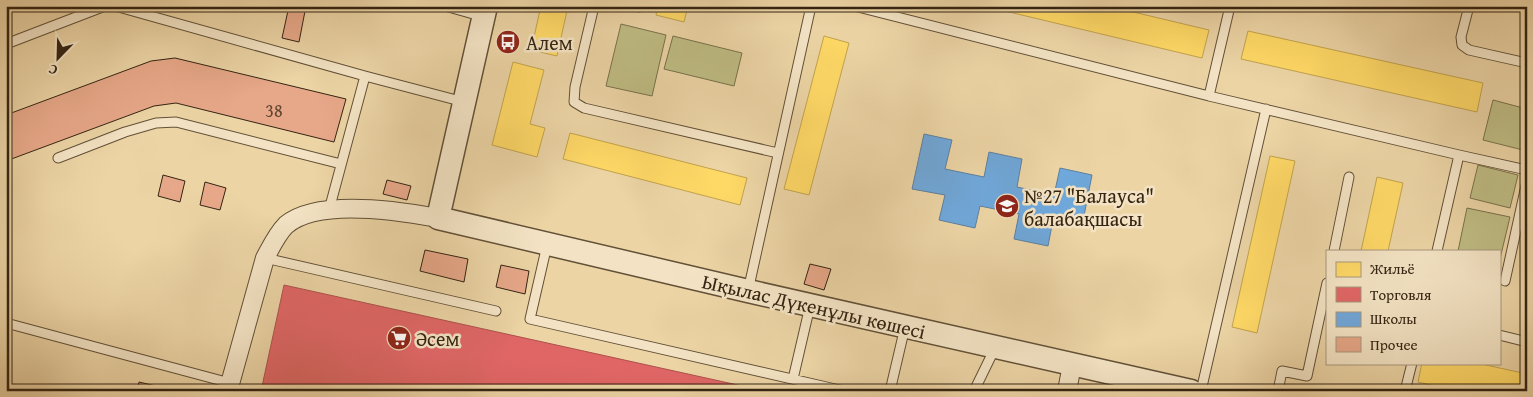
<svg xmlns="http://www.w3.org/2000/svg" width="1533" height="397" viewBox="0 0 1533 397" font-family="'Gentium Book Plus',serif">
<rect width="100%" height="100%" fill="#ecd4a5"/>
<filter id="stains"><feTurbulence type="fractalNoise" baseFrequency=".004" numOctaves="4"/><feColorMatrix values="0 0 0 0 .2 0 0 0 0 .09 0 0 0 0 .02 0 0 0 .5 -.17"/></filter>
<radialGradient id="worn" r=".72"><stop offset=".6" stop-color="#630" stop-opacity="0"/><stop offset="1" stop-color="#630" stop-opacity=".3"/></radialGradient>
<path fill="#bebb82" stroke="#79704a" d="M621 24 666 35 652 96 606 86Z
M673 36 742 53 734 86 664 69Z
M1493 100 1527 109V151L1483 140Z
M1478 165 1518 175 1510 208 1470 198Z
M1467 208 1510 217 1499 263V251H1458Z"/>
<path fill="#ffd966" stroke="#c2a34d" d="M541 6H568L557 56 531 50Z
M658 6H688L684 22 656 15Z
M984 6H1108L1209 30 1202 58Z
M1248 31 1483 83 1477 112 1241 59Z
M824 36 849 43 809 195 784 189Z
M513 62 544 70 530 124 545 128 537 157 492 145Z
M570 133 747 178 740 205 563 159Z
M1270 156 1295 161 1257 333 1232 327Z
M1377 177 1403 183 1388 251H1361Z
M1422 363H1477L1527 374V391H1456L1418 382Z"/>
<path fill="#e06666" stroke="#ac524d" d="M284 285 765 391H261Z"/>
<path fill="#6fa8dc" stroke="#5d809f" d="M924 134 952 140 945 169 984 177 989 152 1022 159 1017 187 1054 195 1060 168 1092 175 1082 226 1053 220 1048 246 1014 239 1019 214 980 206 975 228 939 220 945 195 912 189Z"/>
<path fill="#e7a889" stroke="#342412" d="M289 6H306L299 42 282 38Z
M175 58 346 99 334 142 176 103 154 106 6 161V115L151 61Z
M163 175 185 181 180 202 158 196Z
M387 180 411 186 407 200 383 194Z
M205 182 226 188 220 210 200 205Z
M425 250 468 259 464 282 420 271Z
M810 264 831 269 824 290 804 284Z
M501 265 529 271 525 294 496 287Z
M139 382 177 391H137Z"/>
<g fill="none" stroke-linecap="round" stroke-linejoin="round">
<g stroke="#625037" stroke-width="11">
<path id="service" d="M115 6 365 76 464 102
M445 6 484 17
M594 6 575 87 574 102 584 108 778 153
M854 6 1209 96
M1230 6 1209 96 1459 155
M1469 6 1461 37 1462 45 1469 50 1527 63
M639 7V6
M6 44 105 6
M58 158 125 132 156 123 176 122 341 164
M329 210 365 76
M547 245 530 319 844 391
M1334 251 1349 177
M1437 251 1459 155 1527 170
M265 258 496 311
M1505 281 1527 181
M748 291 811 6
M6 323 230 383
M1499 335 1527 342
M793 379 810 306
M890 391 905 327
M974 391 995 348
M1201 391 1266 109
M1278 391 1282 371 1307 376 1327 283
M1405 391 1412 363"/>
</g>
<g stroke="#625037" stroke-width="20">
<path id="minor" d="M228 391 265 258C271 247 277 234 286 225 318 198 400 211 438 218
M1067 391 1072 365"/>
</g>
<g stroke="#625037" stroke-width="25">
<path id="tertiary" d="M486 6 438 218 748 291 1191 391"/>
</g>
<use href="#service" stroke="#f3e3c4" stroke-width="9"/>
<use href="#minor" stroke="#f3e3c4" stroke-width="18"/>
<use href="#tertiary" stroke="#f3e3c4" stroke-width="22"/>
</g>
<defs>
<g id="bus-disc" transform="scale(1.25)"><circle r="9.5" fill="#8f2418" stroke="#f3e3c4"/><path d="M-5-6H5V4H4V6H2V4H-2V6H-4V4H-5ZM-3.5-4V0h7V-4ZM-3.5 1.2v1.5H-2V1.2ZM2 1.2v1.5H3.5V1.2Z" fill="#fff"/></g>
<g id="school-disc" transform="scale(1.25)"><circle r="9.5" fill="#8f2418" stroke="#f3e3c4"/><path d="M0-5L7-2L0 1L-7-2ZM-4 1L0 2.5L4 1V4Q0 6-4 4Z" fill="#fff"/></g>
<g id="supermarket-disc" transform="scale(1.25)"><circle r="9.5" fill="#8f2418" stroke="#f3e3c4"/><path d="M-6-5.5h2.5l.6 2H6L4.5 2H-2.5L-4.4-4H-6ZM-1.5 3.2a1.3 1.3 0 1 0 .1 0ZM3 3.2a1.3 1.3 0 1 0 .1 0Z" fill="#fff"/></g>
</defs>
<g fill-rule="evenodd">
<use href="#bus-disc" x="508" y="42"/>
<use href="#school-disc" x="1007" y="206"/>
<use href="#supermarket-disc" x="399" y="338"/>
</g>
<g text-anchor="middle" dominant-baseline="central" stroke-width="5" stroke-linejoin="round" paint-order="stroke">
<g font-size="18" fill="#614530">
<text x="274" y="110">38</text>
</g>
<g font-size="20" fill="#342412" stroke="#f3e3c4" text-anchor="start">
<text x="526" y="42">Алем</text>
<text x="1024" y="195">№27 "Балауса"<tspan x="1024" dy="23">балабақшасы</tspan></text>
<text x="416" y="338">Әсем</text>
</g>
<g font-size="20" fill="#342412" stroke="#f3e3c4">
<text transform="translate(814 306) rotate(13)">Ықылас Дүкенұлы көшесі</text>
</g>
</g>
<rect width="1533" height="397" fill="none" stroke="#ecd4a5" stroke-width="25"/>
<rect x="8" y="8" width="1518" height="382" fill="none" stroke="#342412" stroke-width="2.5"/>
<rect x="12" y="12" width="1508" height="372" fill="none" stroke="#342412"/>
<rect x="1326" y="250" width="175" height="115" fill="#f3e3c4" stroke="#a7977d"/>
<rect x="1336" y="262" width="25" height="15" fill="#ffd966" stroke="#a7977d"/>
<text x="1370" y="274" font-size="15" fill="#342412">Жильё</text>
<rect x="1336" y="287" width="25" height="15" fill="#e06666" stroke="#a7977d"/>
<text x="1370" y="300" font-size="15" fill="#342412">Торговля</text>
<rect x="1336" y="312" width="25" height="15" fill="#6fa8dc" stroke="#a7977d"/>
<text x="1370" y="324" font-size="15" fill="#342412">Школы</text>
<rect x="1336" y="337" width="25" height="15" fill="#e7a889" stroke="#a7977d"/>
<text x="1370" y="350" font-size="15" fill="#342412">Прочее</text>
<g transform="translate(58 58) rotate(203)" stroke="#f3e3c4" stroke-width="4" paint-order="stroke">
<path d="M0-4L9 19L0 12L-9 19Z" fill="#342412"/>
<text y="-8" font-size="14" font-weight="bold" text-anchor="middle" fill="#342412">С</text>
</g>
<rect width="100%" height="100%" filter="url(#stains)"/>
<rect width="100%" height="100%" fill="url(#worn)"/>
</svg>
